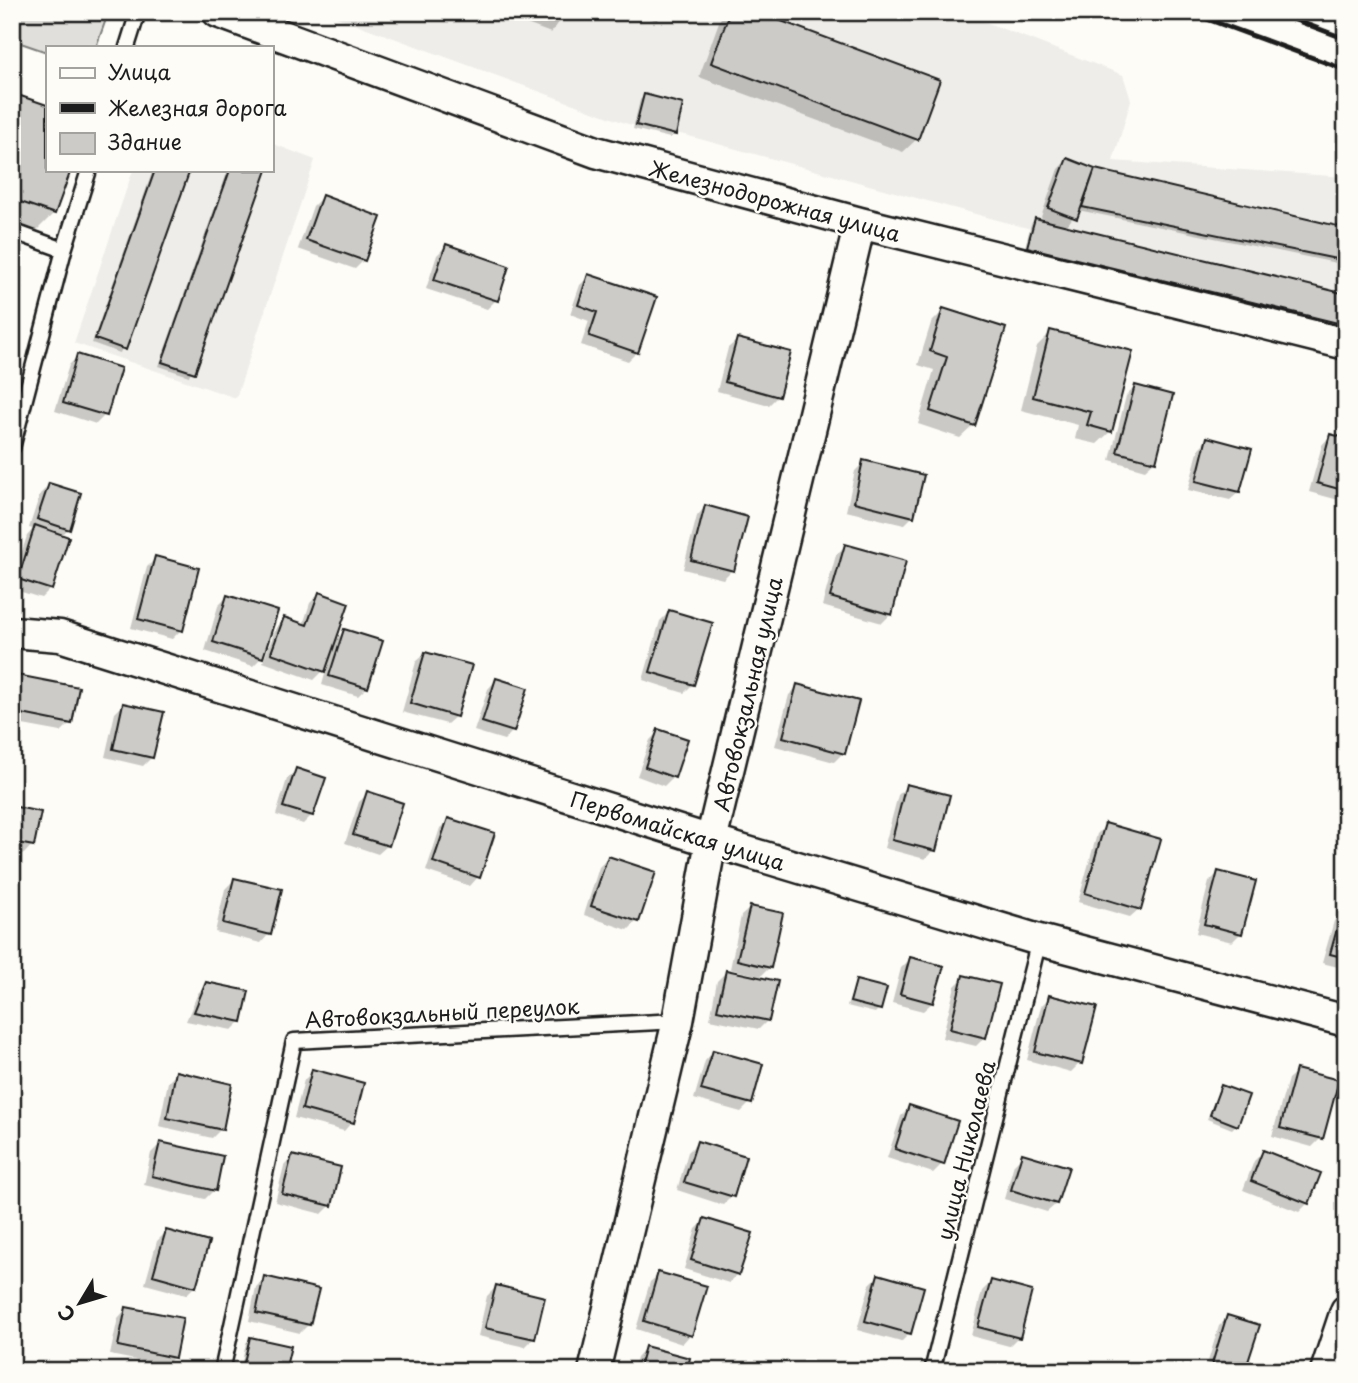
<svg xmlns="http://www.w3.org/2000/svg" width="1358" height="1383" viewBox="0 0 1358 1383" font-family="'Playpen Sans',sans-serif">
<rect width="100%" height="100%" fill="#fdfcf7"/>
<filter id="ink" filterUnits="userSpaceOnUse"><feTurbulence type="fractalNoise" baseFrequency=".0143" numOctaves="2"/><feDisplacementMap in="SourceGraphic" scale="14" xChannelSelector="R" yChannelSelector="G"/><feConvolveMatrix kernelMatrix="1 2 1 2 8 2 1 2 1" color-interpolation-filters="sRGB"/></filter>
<g filter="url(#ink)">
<path fill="#eeede9" d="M323 12H959L1123 75 1131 100 1113 161 1346 177V325L1027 247 1031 229 685 135 628 124Z
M271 143 315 160 236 398 74 343 133 170H271Z"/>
<path fill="#e0dfdb" stroke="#7e7e7c" stroke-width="2" d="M12 12H101L105 22 96 47H47V52L12 40Z"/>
<path fill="#0003" d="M494 12H567L551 33Z
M633 12H665L657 21Z
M727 12H752L917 139 903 152 699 77 720 19Z
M12 95 47 107V170H69L54 213 29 238 12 232Z
M644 96 674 134 670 138 633 129 640 100Z
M1067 160 1095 170 1346 230V265L1078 210 1066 227 1346 296V330L1024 251 1031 224 1035 220 1050 223 1041 217 1058 169Z
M153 170H188L120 353 92 343Z
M228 170H265L189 376 159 366Z
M322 197 364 260 355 269 298 249 313 206Z
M446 246 496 300 487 309 426 289 437 255Z
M589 276 637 352 628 361 581 345 589 321 570 314 580 285Z
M944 310 974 425 960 438 918 424 934 370 918 365 931 323Z
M1051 332 1111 431 1097 444 1075 439 1078 425 1021 410 1037 346Z
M737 340 778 396 769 405 717 391 728 348Z
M78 356 105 415 96 424 55 411 69 365Z
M1135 387 1154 462 1145 470 1110 460 1126 396Z
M1330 436 1346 440V502L1309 492 1322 445Z
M1208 439 1239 492 1230 500 1188 490 1199 448Z
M864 462 913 516 904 525 846 511 855 471Z
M49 485 68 529 61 536 50 589 41 598 12 589V581L27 536 33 529 29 528 40 494Z
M705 507 732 570 723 579 683 569 697 516Z
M845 546 891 614 882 623 822 606 836 555Z
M156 558 181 630 172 639 131 628 147 567Z
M319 594 333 643 345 631 367 687 358 696 322 685 327 667 314 680 263 662 276 628 284 619 303 625 310 603Z
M227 597 262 657 253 666 205 651 218 606Z
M669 612 693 684 684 693 643 680 660 621Z
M425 654 456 716 447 724 402 712 416 662Z
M12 676 70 723 61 732 12 723Z
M496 680 526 689 512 732 504 740 474 731 488 689Z
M798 686 843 753 834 762 775 746 789 695Z
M124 704 152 757 143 766 105 757 115 713Z
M659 731 673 777 664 786 637 776 650 740Z
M296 770 312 815 303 824 276 815 287 779Z
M907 786 934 850 925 859 884 848 898 795Z
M368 793 401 804 387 846 378 854 345 843 359 802Z
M12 808 32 845 24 854 12 852Z
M449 820 478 877 470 886 426 871 440 828Z
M1106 825 1139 909 1130 917 1078 902 1097 834Z
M608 858 637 921 628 930 584 915 599 867Z
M1218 873 1241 933 1232 942 1196 933 1209 882Z
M234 880 269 934 261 943 215 932 225 889Z
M750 908 770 967 761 976 730 969 741 916Z
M1343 913H1346V969L1322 963 1334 921Z
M910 959 932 1003 923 1011 892 1003 901 968Z
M726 972 767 1021 759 1029 710 1019 717 981Z
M964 977 985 1037 976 1046 942 1038 955 986Z
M856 982 879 1009 875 1013 847 1006Z
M207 984 240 1022 232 1030 186 1021 198 993Z
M1050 997 1080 1063 1071 1072 1027 1060 1041 1006Z
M713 1052 750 1103 741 1112 694 1099 705 1061Z
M313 1071 352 1122 344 1131 294 1118 304 1080Z
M1297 1071 1321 1138 1312 1147 1272 1136 1288 1079Z
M177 1073 221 1129 212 1138 159 1126 168 1082Z
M1221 1087 1236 1125 1232 1129 1207 1119Z
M910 1107 942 1164 933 1173 887 1158 901 1116Z
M697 1143 732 1196 723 1205 677 1190 688 1152Z
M160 1144 214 1190 205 1199 144 1185 151 1153Z
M1263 1152 1308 1203 1299 1212 1243 1190 1254 1161Z
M1023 1155 1056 1204 1047 1212 1004 1199 1014 1164Z
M292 1157 331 1205 322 1214 275 1202 284 1166Z
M705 1220 738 1274 729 1283 684 1269 696 1229Z
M166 1232 195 1286 186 1295 145 1284 157 1241Z
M659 1274 690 1335 682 1344 636 1329 650 1282Z
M879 1275 910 1333 901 1342 857 1330 870 1284Z
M265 1278 309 1324 300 1333 249 1321 256 1287Z
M991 1282 1018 1337 1009 1346 971 1336 982 1291Z
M496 1287 534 1338 525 1347 478 1336 487 1296Z
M126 1309 174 1357 165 1366 110 1355 118 1318Z
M1228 1317 1257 1326 1244 1371H1205L1219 1326Z
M250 1339 284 1371H240L246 1343Z
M645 1348 685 1371H633L637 1357Z"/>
<path fill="#cccbc8" stroke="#1c1c1c" stroke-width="2" d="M544 12H569L566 20Z
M730 12H757L940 80 918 140 711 63Z
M12 93 47 105V170H71L55 214 12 199Z
M644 94 683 104 676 135 636 125Z
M1067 158 1095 169 1077 219 1048 208Z
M1095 169 1346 228V261L1082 207Z
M155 170H190L126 350 95 339Z
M230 170H267L195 373 162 362Z
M322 195 381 217 365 261 306 240Z
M1035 218 1346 294V325L1027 247Z
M446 244 509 266 498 301 434 280Z
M588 274 657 297 638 353 589 336 597 312 578 305Z
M12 287 21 289 12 326Z
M943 308 1006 328 975 426 930 411 947 357 930 351Z
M1050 330 1133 351 1112 432 1087 425 1091 412 1033 397Z
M737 338 791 352 779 397 725 382Z
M77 354 121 368 107 416 63 403Z
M1135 385 1173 395 1156 462 1117 452Z
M1330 434 1346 438V491L1317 483Z
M1207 437 1252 449 1240 492 1196 481Z
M863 460 924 475 914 517 854 502Z
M49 483 81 493 70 530 37 519Z
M705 505 748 517 734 571 691 560Z
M35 525 69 537 52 590 18 579Z
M845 544 906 561 892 615 830 597Z
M155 556 199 568 183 631 138 619Z
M319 592 349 603 325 672 271 653 284 617 307 625Z
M227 595 278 611 263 658 213 642Z
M669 610 713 623 694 685 650 672Z
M344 629 383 641 368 688 329 676Z
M425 652 472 665 457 717 410 703Z
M12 674 79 687 72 724 12 712Z
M496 678 528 688 514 732 482 722Z
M797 684 859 701 845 754 783 737Z
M123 703 164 712 153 758 113 749Z
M658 729 688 739 675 778 645 767Z
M296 768 326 778 313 816 283 807Z
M906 784 950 795 936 851 892 840Z
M367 791 403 803 389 846 353 835Z
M12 806 41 812 34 846 12 842Z
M448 818 495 833 480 878 433 862Z
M1105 823 1161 839 1141 910 1085 893Z
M608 856 656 872 639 922 591 906Z
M1218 871 1256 881 1242 934 1204 924Z
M234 878 282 889 271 935 223 923Z
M750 906 783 913 771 968 737 960Z
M1342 911 1346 912V958L1330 954Z
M12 953H19L14 993H12Z
M910 957 944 966 933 1003 900 994Z
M726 970 778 981 769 1021 717 1010Z
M963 975 1000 984 986 1038 950 1029Z
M856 980 887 988 881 1010 850 1002Z
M206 982 249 991 242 1022 194 1012Z
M1049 995 1097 1007 1082 1064 1035 1052Z
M713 1050 763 1064 752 1104 701 1090Z
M312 1069 364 1083 354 1123 302 1109Z
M1296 1069 1339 1080 1323 1139 1280 1128Z
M176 1071 232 1084 223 1130 167 1118Z
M1221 1085 1249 1095 1238 1126 1210 1115Z
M909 1105 958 1121 944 1165 895 1149Z
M697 1141 746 1156 734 1197 684 1182Z
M160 1142 223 1156 216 1191 152 1176Z
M1263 1150 1321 1173 1309 1204 1251 1181Z
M1022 1153 1069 1167 1057 1204 1011 1190Z
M292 1155 341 1167 332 1206 282 1194Z
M704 1218 753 1233 739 1275 691 1260Z
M166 1230 209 1242 196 1287 153 1275Z
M658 1272 707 1286 692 1336 644 1321Z
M878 1274 924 1287 911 1334 865 1321Z
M264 1276 319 1289 310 1325 256 1313Z
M991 1280 1032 1291 1020 1338 978 1327Z
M496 1285 545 1297 535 1339 485 1328Z
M126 1307 183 1318 175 1358 118 1346Z
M1227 1315 1260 1325 1245 1371 1212 1364Z
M250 1337 291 1346 285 1371H242Z
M645 1346 690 1358 687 1371H638Z
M970 1366 987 1371H968Z"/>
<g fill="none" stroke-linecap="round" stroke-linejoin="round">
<g stroke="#1c1c1c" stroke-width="19">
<path id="lane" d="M127 47 138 12
M12 231 64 250
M12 448 64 250 89 170
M222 1371 294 1041 678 1021
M932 1371 1039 940"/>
</g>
<g stroke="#1c1c1c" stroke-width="35">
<path id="street" d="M218 12 596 152 860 223 1346 344
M12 632 60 636 711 841 1039 940 1346 1021
M594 1371 678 1021 711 841 860 223
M1326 1371 1346 1311"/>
</g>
<use href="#lane" stroke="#fdfcf7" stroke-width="14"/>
<use href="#street" stroke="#fdfcf7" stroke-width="30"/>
<path stroke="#1c1c1c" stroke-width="5" d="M1188 12 1346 70
M1274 12 1346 39"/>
</g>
</g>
<g text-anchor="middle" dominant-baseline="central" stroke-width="5" stroke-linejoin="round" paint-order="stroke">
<g font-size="21" fill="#1c1c1c" stroke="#fdfcf7">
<text transform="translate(775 200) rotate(15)">Железнодорожная улица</text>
<text transform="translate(747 694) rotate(-77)">Автовокзальная улица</text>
<text transform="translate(678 830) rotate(17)">Первомайская улица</text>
<text transform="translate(442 1012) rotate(-3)">Автовокзальный переулок</text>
<text transform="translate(965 1150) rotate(-76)">улица Николаева</text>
</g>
</g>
<rect width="1358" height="1383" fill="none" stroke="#fdfcf7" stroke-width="42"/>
<rect x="21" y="21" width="1316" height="1341" fill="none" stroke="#1c1c1c" stroke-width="2.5" filter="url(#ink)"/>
<rect x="46" y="46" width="228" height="126" fill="#fdfcf7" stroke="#a3a29f" stroke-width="2"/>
<rect x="60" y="68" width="35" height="10" fill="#fdfcf7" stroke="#a3a29f" stroke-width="2"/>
<text x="108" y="80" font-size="21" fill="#1c1c1c">Улица</text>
<rect x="60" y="103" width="35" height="10" fill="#1c1c1c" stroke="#a3a29f" stroke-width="2"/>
<text x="108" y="116" font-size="21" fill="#1c1c1c">Железная дорога</text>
<rect x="60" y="133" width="35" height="21" fill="#cccbc8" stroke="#a3a29f" stroke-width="2"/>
<text x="108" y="150" font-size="21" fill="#1c1c1c">Здание</text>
<g transform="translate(80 1303) rotate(232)" stroke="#fdfcf7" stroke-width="5" paint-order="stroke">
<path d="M0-5L12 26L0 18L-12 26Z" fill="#1c1c1c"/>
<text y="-10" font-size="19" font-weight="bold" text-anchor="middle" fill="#1c1c1c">С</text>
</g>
</svg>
